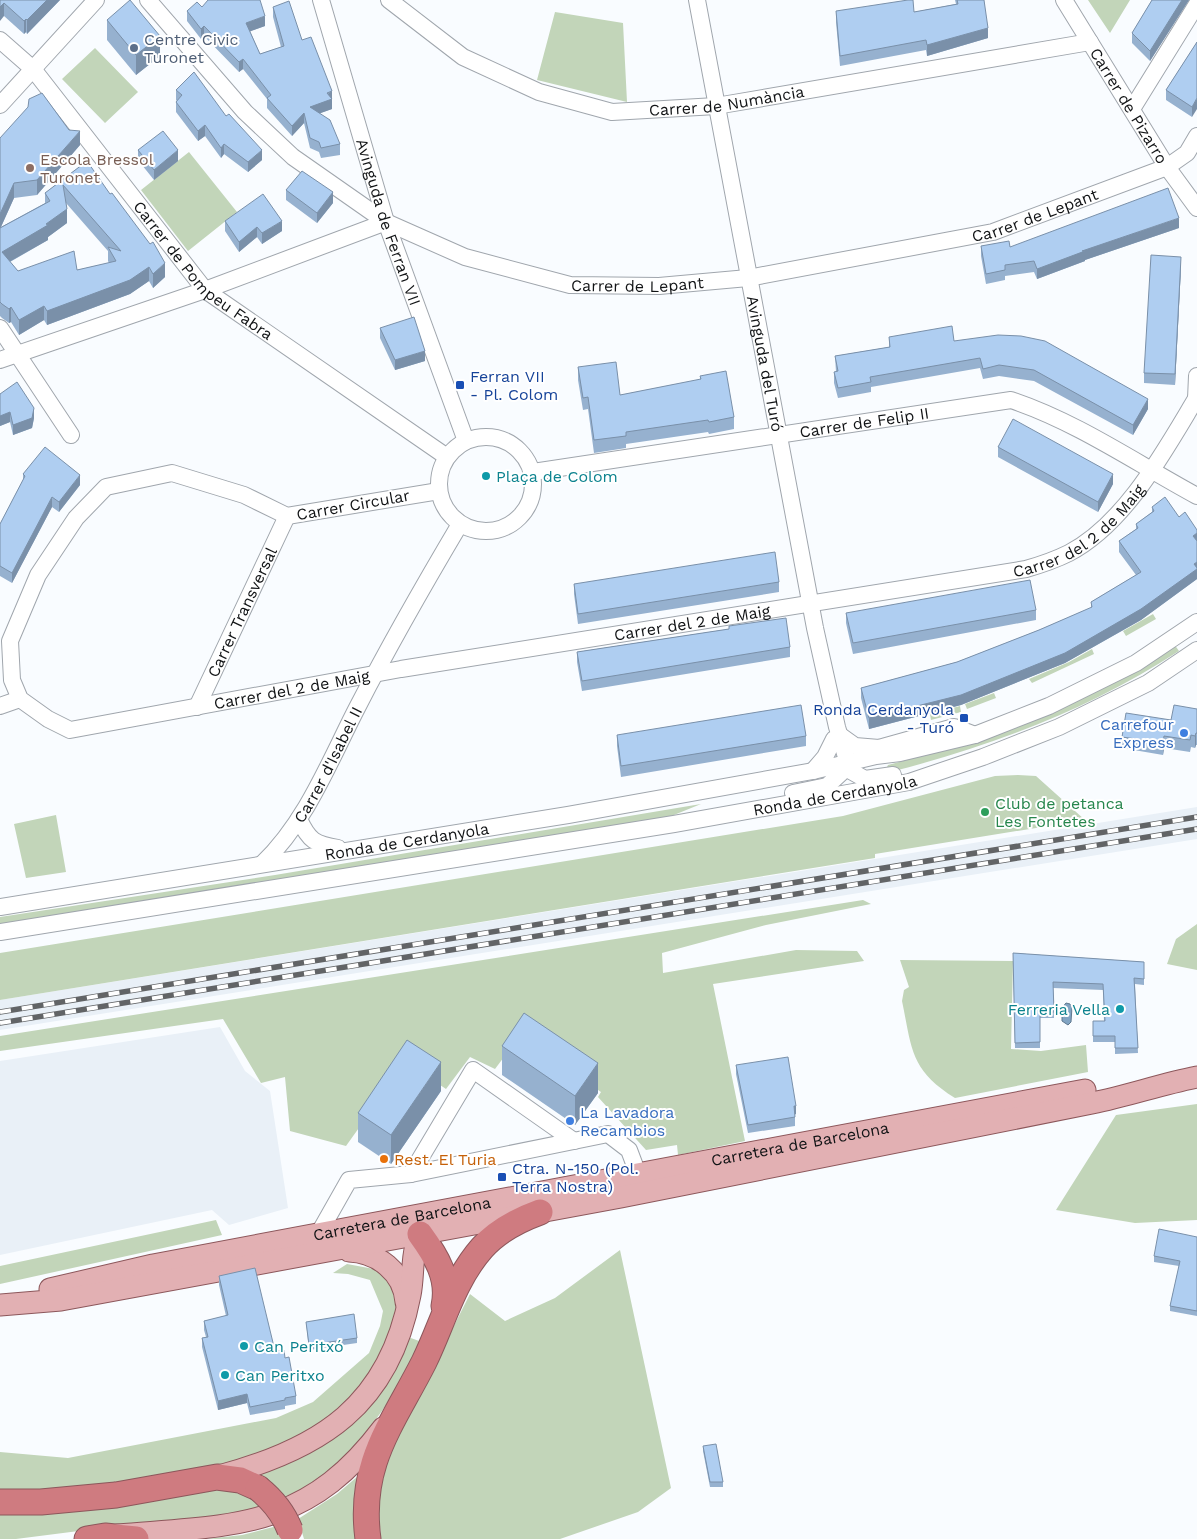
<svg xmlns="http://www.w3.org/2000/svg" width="1197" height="1539" viewBox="0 0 1197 1539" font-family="'Work Sans',sans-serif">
<rect width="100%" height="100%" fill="#f9fcff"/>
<path fill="#e9f0f7" d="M1197 807V839L0 1030V1000Z
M220 1027 245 1071 270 1091 288 1208 229 1225 212 1210 0 1255V1061Z"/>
<path fill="#c2d5b9" d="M1088 0H1130L1110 33Z
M555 12 623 23 627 102 537 80Z
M95 48 138 92 105 123 62 79Z
M189 152 237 212 188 251 141 190Z
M1153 614 1156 619 1126 636 1123 631Z
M1174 644 1179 651C1090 709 993 746 890 772L886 769 888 765 955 747Z
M1092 649 1094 654 1032 683 1029 679 1069 662Z
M994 693 996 698 967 709 965 704Z
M960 706 961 712 931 720 930 714Z
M1018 775 1036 776 1085 820 875 854V858L0 1000V953L843 816 995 776Z
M701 804 669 817 0 927V917L275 875Z
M56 815 66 872 26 878 14 824Z
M863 900 871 904 766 925 662 953 663 973 796 950 857 951 864 961 713 984 745 1141 678 1155 677 1145 646 1150 598 1097 601 1092 519 1037 495 1069 470 1057 446 1089 406 1062 346 1146 290 1131 285 1077 261 1083 223 1019 0 1051V1036Z
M1197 924V970L1167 964 1176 939Z
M900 960 1013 961 1011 1049 1041 1051 1086 1045 1088 1072 955 1098C910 1070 912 1049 902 1001L904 990 909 987Z
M1197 1104V1220L1135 1223 1056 1210 1116 1115Z
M216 1220 222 1235 0 1284V1266Z
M620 1250 671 1488 638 1512 560 1539H381L378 1501 389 1454 470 1294 505 1321 555 1298Z
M347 1264 374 1269 384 1275 397 1294V1319L375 1370 330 1421 257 1457 137 1483 0 1493V1452L68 1458 276 1418 313 1402 369 1353 380 1326 383 1311 370 1280 348 1274 333 1273Z
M408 1337 422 1342C398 1390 368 1438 327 1474 315 1484 301 1492 289 1501 279 1490 267 1484 258 1474L297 1458Z
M358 1476H360L358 1539H304L298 1519 337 1494Z
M198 1488 249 1492 266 1510 247 1516 110 1527 16 1539H0V1508Z
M277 1526 282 1539H206L242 1535Z"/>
<path fill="#81a4c3" stroke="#5f788f" d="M1066 1003 1070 1004 1072 1007 1071 1022 1068 1025 1062 1021V1008Z"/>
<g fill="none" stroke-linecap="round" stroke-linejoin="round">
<g stroke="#a0a6ad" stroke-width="18">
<g id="minor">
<path id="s1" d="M148 0 245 112 293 157 386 222 465 257 570 285 659 286 748 278 993 232 1167 167 1187 153 1197 136"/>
<path id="s2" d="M321 0 386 222 466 441"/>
<path id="s3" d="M389 0 463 57 539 92 612 112 716 106 1090 42"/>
<path id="s4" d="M697 0 815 628 837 727 846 757 841 773 827 786 793 793"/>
<path id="s5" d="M1064 0 1167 167 1197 208"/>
<path id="s6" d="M0 40 33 69 205 290 447 457"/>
<path d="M0 105 96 0"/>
<path d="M1132 109 1197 4"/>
<path d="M0 328 71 435"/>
<path d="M0 360 205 290 386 222"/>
<path d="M1196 399 1197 376"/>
<circle cx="486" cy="484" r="47"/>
<path id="s7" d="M533 472 1011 400C1077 422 1136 463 1197 496"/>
<path id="s8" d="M439 491 287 516 244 495 172 473 106 487 76 518 38 575 10 641 12 680 20 699 48 719 70 730 401 669 1026 569C1040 565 1055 560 1069 553 1126 523 1165 450 1197 397"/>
<path d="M0 706 20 699"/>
<path id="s9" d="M197 707 287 516"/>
<path d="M841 736 855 746 879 748 954 727 975 735"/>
<path d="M840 765 865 779 893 775"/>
<path d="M813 771 825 757 834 739"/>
<path d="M299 819C309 841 315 844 338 848"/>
<path id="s10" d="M262 864C307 821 330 760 358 706 390 644 425 583 460 524"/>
<path id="s11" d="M0 907 568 815 813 771 876 756 900 753 975 735 1049 706 1136 663 1197 622"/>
<path id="s12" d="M0 932 674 824 909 782 983 757 1059 727 1148 683 1197 650"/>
<path d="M411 1174 473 1070 574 1141"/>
<path d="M319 1233 349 1180 411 1174 608 1134 629 1150 638 1174"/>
</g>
</g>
<g stroke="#8c575b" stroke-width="23">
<g id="major">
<path d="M349 1251C377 1252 404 1272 406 1302"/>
<path id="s13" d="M50 1289 153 1265 1085 1090"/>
<path d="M0 1305 61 1300 621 1197 1092 1103C1128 1096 1161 1084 1197 1077"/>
<path d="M219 1476C321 1449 389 1405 410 1295 415 1271 409 1244 427 1226"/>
<path d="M118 1535C235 1525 306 1530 383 1428"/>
</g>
</g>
<g stroke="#8c575b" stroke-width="27">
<path id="highway" d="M420 1234C436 1256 450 1278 444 1306
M0 1502H41L116 1495 217 1477 240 1480 258 1488
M87 1539 105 1536 136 1539
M368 1539C358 1464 392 1425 424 1362 443 1323 453 1281 482 1248 498 1230 518 1220 540 1212"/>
</g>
<use href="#minor" stroke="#fff" stroke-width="16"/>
<use href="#major" stroke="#e2b0b3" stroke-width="21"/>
<use href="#highway" stroke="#cf7b80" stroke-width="25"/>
<g stroke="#626466" stroke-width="5.5">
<path id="rail" d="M0 1012 1197 817
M0 1023 1197 829"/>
</g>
<use href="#rail" stroke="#fff" stroke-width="4" stroke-dasharray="11" stroke-linecap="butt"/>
<g stroke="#8c575b" stroke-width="27" stroke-linecap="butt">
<path id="highway-bridge" d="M258 1488C273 1500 283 1512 290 1530"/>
</g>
<use href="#highway-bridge" stroke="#cf7b80" stroke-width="25"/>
</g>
<path fill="#96b1cf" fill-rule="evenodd" d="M0 0H60L27 34 26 32 24 34 4 16Z
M955 0H984L988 38 927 56 926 50 840 66 836 22V11L914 12 956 4Z
M1152 0H1189L1150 61 1132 43V33Z
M202 7 265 26 250 31 260 54 281 47 273 17V7L302 40 332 91V109L320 113 340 144V155L321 158 319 152 310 148 304 123 292 136 267 108V99L243 69 239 72 204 36 201 39 187 21V11Z
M107 20 160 56 136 75 107 40Z
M1197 42 1192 117 1166 100V90Z
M176 90 226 116 262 160 248 172 224 154 221 158 205 136 198 141 176 112V102L177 101 176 100Z
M0 138 80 145 37 195 14 198 1 227 45 203V193L87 161 165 277 153 288 149 281 130 294 47 325 44 320 19 335 11 322 9 323 2 318 0 316ZM66 203 108 251V261L109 263 77 270 18 271 10 262 48 240V237L67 223Z
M138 150 178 161 154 180 138 160Z
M286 190 333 203 317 223 286 200Z
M225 221 282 231 262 244 257 237 239 252 225 231Z
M1179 228 1085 260V261L1037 279 1034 272 1005 276V280L986 284 981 256V246L1010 247Z
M1181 267 1175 385 1144 383V373Z
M380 328 425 361 395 370 380 338Z
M889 337 954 341 1148 409 1133 435 1034 381 999 376 983 379 980 368 871 387V392L838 398 834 383V372H836L835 356 889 347Z
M578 367 620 395 700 380V376L734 417V429L709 434 708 432 626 444V448L594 453 588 409 583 410 578 380Z
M0 394 34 418 32 428 13 435 10 422 0 426Z
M998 447 1113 484 1098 512 998 457Z
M23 474 80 485 59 512 52 507 12 583 0 576V524L23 480Z
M1152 507 1179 517 1197 530V579L1141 620 1065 663 961 705 869 729 861 698V688L957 662 1039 630 1091 608V602L1136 575 1119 552V541L1136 529V524L1152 512Z
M779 582V592L578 624 574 594V584Z
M1036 610V620L853 654 846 623V613Z
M729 626 790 647V657L582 691 577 662V652L729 629Z
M1197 709V745H1196L1195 748 1191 747 1190 752 1164 748 1163 755 1122 748V737L1171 720Z
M617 735 806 736V746L621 777 617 746Z
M1013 953 1144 962V985L1135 984 1138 1053 1115 1054V1042H1093V1021H1104L1103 990 1053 988 1054 1018H1040V1048H1015Z
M502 1046 598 1093 575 1125 502 1075Z
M736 1065 796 1114H795V1126L748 1133 736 1074Z
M441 1091 391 1164 358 1142V1113Z
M1197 1237V1316L1170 1311V1306L1179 1266 1154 1262V1256Z
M219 1276 275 1351 285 1358 296 1396V1404L285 1406V1409L250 1415 247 1403 218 1410 202 1347V1338L206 1337 204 1330V1321L226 1316 219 1285Z
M306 1322 357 1338V1343L309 1350Z
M703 1446 723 1482V1487H710L703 1451Z"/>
<path fill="#7a90a9" d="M47 0H60L27 34V20Z
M1182 0H1189L1150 61V51Z
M4 3V16L0 21V7Z
M265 16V26L246 33V23Z
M26 19V32L24 34V21Z
M204 26V36L201 39V29Z
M988 28V38L927 56V45Z
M160 36V56L136 75V55Z
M243 59V69L239 72V62Z
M332 91V109L310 117V107Z
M1197 98V109L1192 117V107Z
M304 113V123L292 136V126Z
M205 125V136L198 141V131Z
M80 131V145L37 195V180Z
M224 144V154L221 158V148Z
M178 150V161L154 180V170Z
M262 150V160L248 172V162Z
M14 183V198L0 229V214Z
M333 192V203L317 223V213Z
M67 209V223L48 237V240L2 266V252L46 224Z
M1179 218V228L1085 260V261L1037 279V269L1082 251Z
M282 221V231L262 244V233Z
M257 227V237L239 252V242Z
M1181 257V267L1175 385V374Z
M165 263V277L153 288V274Z
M149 267V281L130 294 47 325V311Z
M44 306V320L19 335V320Z
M11 307V322L9 323V309Z
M425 351V361L395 370V360Z
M1148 399V409L1133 435V425Z
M34 408V418L32 428 13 435V425Z
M10 412V422L0 426V416Z
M1113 474V484L1098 512V502Z
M80 475V485L59 512V502Z
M52 497V507L12 583V573Z
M1197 533V543L1193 536Z
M1197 562V579L1141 620 1065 663 961 705 869 729V718L1194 564Z
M1196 733V745L1195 748V736Z
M1164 736V748L1163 755V743Z
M441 1062V1091L391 1164V1135Z
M598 1063V1093L575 1125V1096Z
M794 1106H796V1114L794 1115Z
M247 1394V1403L218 1410V1401Z"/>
<path fill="#afcef1" stroke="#7a90a9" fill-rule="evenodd" d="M0 0H47L27 20 26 19 24 21 4 3 0 7Z
M130 0 160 36 136 55 107 20Z
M208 0H260L265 16 246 23 260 54 284 46 273 7 289 1 302 40 311 37 332 91 327 93 332 99 310 107 330 120 340 144 321 148 319 142 310 138 304 113 292 126 267 98 271 95 243 59 239 62 204 26 201 29 187 11 197 2 202 7Z
M908 0H913L914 12 958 4 957 0H984L988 28 927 45 926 40 840 56 836 11Z
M1152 0H1182L1150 51 1132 33Z
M1197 42V98L1192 107 1166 90Z
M194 72 226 116 229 114 262 150 248 162 224 144 221 148 205 125 198 131 176 102 182 95 176 90Z
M42 93 69 130 80 131 37 180 14 183 0 214V138L28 107 29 99Z
M163 131 178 150 154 170 138 150Z
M87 161 110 194 112 193 150 244 153 242 165 263 153 274 149 267 130 280 47 311 44 306 19 320 11 307 9 309 2 304 0 302V228L50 201 45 193ZM63 185 121 251 108 247 116 261 77 270 74 251 18 271 2 252 48 225 46 224 67 209Z
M302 171 333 192 317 213 286 190Z
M1168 188 1179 218 1082 251H1085L1037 269 1034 261 1005 265V270L986 274 981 246 1009 241 1010 247Z
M263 194 282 221 262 233 257 227 239 242 225 221Z
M1151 255 1181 257 1175 374 1144 373Z
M414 317 425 351 395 360 380 328Z
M952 326 954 341 998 335 1021 336 1045 341 1148 399 1133 425 1034 370 999 365 983 369 980 358 870 377 871 382 838 388 834 372 838 371 835 356 890 347 889 337Z
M616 362 620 395 701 379 700 376 726 371 734 417 709 422 708 420 626 432V436L594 440 588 397 583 398 578 367Z
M17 382 34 408 32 418 13 425 10 412 0 416V394Z
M1013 419 1113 474 1098 502 998 447Z
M45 447 80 475 59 502 52 497 12 573 0 566V524L25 476 23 474Z
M1165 497 1179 517 1185 512 1197 530V533L1193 536 1197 541V562L1194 564 1197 568V569L1141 609 1065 653 961 695 869 718 861 688 957 662 1039 630 1092 607 1091 602 1141 572 1119 541 1138 528 1136 524 1154 511 1152 507Z
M775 552 779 582 578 614 574 584Z
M1030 580 1036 610 853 643 846 613Z
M786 618 790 647 582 681 577 652 729 629V626Z
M801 705 806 736 621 766 617 735Z
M1174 705 1197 709V733H1196L1195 736 1191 735 1190 740 1164 736 1163 743 1122 737 1126 713 1171 720Z
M1013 953 1144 962V979L1134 978 1138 1048H1115V1036H1093V1021H1105L1103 984 1053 982 1054 1012H1040V1042L1015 1043Z
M524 1013 598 1063 575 1096 502 1046Z
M407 1040 441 1062 391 1135 358 1113Z
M788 1057 796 1106H794L795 1117 748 1125 736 1065Z
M1159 1229 1197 1237V1311L1170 1306 1180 1261 1154 1256Z
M255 1268 275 1351 284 1350 285 1358 289 1357 296 1396 285 1398V1400L250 1407 247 1394 218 1401 202 1338 208 1337 204 1321 228 1315 219 1276Z
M354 1314 357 1338 309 1345 306 1322Z
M716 1444 723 1482H710L703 1446Z"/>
<circle fill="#5c6f8a" stroke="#fff" stroke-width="2" cx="134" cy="48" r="5"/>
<circle fill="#8d6e63" stroke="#fff" stroke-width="2" cx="30" cy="168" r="5"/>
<g fill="#1a4fb4" stroke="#fff" stroke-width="2">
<rect x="455" y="380" width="10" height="10" rx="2.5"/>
<rect x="959" y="713" width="10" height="10" rx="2.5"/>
<rect x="497" y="1172" width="10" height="10" rx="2.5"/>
</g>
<g fill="#0f9aa8" stroke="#fff" stroke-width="2">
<circle cx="486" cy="476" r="5"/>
<circle cx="1120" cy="1009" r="5"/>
<circle cx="244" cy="1346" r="5"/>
<circle cx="225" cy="1375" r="5"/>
</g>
<g fill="#3f7fe0" stroke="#fff" stroke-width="2">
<circle cx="1184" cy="733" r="5"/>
<circle cx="570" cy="1121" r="5"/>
</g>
<circle fill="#2e9e5b" stroke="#fff" stroke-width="2" cx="985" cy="812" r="5"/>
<circle fill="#e8710a" stroke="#fff" stroke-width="2" cx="384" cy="1159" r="5"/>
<g text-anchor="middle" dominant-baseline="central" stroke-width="4" stroke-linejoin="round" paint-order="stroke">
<g font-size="16" fill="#4e5e75" stroke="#fff" text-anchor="start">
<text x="144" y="39">Centre Civic<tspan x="144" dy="18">Turonet</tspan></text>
</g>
<g font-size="16" fill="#111315" stroke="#fff">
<text stroke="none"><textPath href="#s3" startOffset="368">Carrer de Numància</textPath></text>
<text stroke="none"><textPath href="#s5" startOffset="124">Carrer de Pizarro</textPath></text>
<text stroke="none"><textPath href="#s1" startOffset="995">Carrer de Lepant</textPath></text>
<text stroke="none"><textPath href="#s2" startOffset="232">Avinguda de Ferran VII</textPath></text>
<text stroke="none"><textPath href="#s6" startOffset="309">Carrer de Pompeu Fabra</textPath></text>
<text stroke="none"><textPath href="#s1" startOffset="590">Carrer de Lepant</textPath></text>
<text stroke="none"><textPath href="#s4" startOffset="370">Avinguda del Turó</textPath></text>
<text stroke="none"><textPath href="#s7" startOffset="335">Carrer de Felip II</textPath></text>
<text transform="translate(353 505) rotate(-10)">Carrer Circular</text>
<text stroke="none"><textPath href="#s8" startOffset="1682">Carrer del 2 de Maig</textPath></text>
<text stroke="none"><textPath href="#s9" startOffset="105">Carrer Transversal</textPath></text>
<text stroke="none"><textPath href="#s8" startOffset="1278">Carrer del 2 de Maig</textPath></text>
<text stroke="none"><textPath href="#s8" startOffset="872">Carrer del 2 de Maig</textPath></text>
<text stroke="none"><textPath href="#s10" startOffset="120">Carrer d'Isabel II</textPath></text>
<text stroke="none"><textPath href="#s12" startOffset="846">Ronda de Cerdanyola</textPath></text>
<text stroke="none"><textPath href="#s11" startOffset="412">Ronda de Cerdanyola</textPath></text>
<text stroke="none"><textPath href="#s13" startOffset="764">Carretera de Barcelona</textPath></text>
<text stroke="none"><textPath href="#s13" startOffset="359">Carretera de Barcelona</textPath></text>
</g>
<g font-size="16" fill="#785e54" stroke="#fff" text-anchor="start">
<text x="40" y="159">Escola Bressol<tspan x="40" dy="18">Turonet</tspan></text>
</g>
<g font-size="16" fill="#164399" stroke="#fff" text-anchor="start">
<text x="470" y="376">Ferran VII<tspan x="470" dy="18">- Pl. Colom</tspan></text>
<text x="954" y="709" text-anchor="end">Ronda Cerdanyola<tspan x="954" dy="18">- Turó</tspan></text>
<text x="512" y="1168">Ctra. N-150 (Pol.<tspan x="512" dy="18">Terra Nostra)</tspan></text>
</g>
<g font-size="16" fill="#0d838f" stroke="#fff" text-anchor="start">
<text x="496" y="476">Plaça de Colom</text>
<text x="1110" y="1009" text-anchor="end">Ferreria Vella</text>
<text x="254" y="1346">Can Peritxó</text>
<text x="235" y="1375">Can Peritxo</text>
</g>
<g font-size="16" fill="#366cbe" stroke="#fff" text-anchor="end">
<text x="1174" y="724">Carrefour<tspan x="1174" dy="18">Express</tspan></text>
<text x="580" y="1112" text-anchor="start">La Lavadora<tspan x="580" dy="18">Recambios</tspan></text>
</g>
<g font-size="16" fill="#27864d" stroke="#fff" text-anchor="start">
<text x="995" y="803">Club de petanca<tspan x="995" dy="18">Les Fontetes</tspan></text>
</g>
<g font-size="16" fill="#c56008" stroke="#fff" text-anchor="start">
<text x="394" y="1159">Rest. El Turia</text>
</g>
</g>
</svg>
